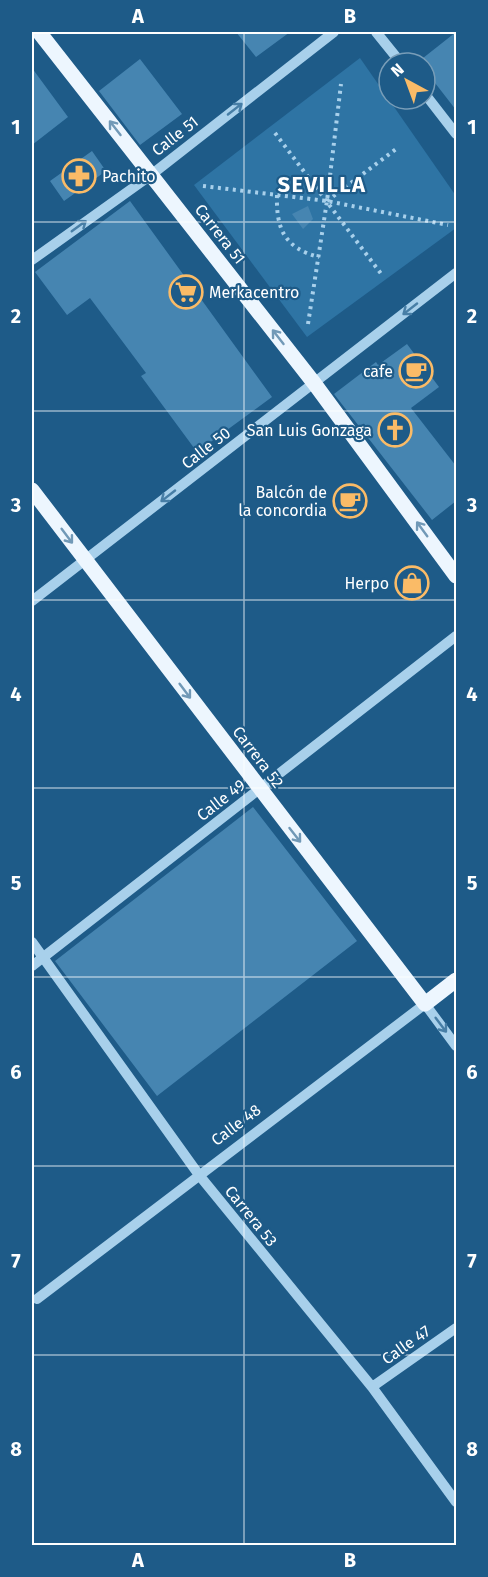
<svg xmlns="http://www.w3.org/2000/svg" width="488" height="1577" viewBox="0 0 488 1577" font-family="'Fira Sans',sans-serif">
<rect width="100%" height="100%" fill="#1e5b88"/>
<path fill="#2e74a4" d="M360 58 456 196V228L307 337 194 185Z"/>
<path fill="#4685b1" d="M236 32H290L256 57Z
M456 32V110L425 70V63L418 62Z
M140 59 182 114 140 145 99 91Z
M32 68 68 117 32 145Z
M92 151 106 171 64 201 50 181Z
M130 201 272 397 197 452 141 376 146 373 90 298 67 315 35 272Z
M308 206 313 219 303 229 292 214Z
M407 344 439 387 411 408 456 466V501L432 520 334 394 376 362 378 365Z
M253 807 357 941 157 1096 55 961Z"/>
<g fill="none" stroke-linecap="round" stroke-linejoin="round">
<path stroke="#a8d0eb" stroke-width="4" stroke-dasharray="3 4.5" stroke-linecap="butt" d="M275 133 382 275
M203 186 327 201 448 225
M277 195C276 228 284 248 319 257
M327 201 396 149
M308 324 327 201 341 84"/>
<path stroke="#a8d0eb" stroke-width="10" d="M376 32 401 63
M425 94 456 134
M32 260 151 175 334 32
M32 601 456 273
M32 942 199 1175 372 1387 456 1502
M32 966 456 636
M37 1299 425 1004 456 1046
M372 1387 456 1328"/>
<path stroke="#edf6fe" stroke-width="15" d="M39 32 314 383 456 576
M32 490 425 1004 456 980"/>
</g>
<defs><path id="oneway-shaft" d="M-6 0H5M1.5-3L5.5 0L1.5 3" fill="none" stroke-width="1.6" stroke-linecap="round" stroke-linejoin="round" transform="scale(1.5)"/></defs>
<g stroke="#477ea6">
<use href="#oneway-shaft" transform="translate(235 109) rotate(-38)"/>
<use href="#oneway-shaft" transform="translate(79 226) rotate(-36)"/>
<use href="#oneway-shaft" transform="translate(410 309) rotate(142)"/>
<use href="#oneway-shaft" transform="translate(168 496) rotate(142)"/>
<use href="#oneway-shaft" transform="translate(441 1025) rotate(53)"/>
</g>
<g stroke="#7199b7">
<use href="#oneway-shaft" transform="translate(115 128) rotate(-128)"/>
<use href="#oneway-shaft" transform="translate(278 337) rotate(-128)"/>
<use href="#oneway-shaft" transform="translate(422 529) rotate(-126)"/>
<use href="#oneway-shaft" transform="translate(67 536) rotate(53)"/>
<use href="#oneway-shaft" transform="translate(185 691) rotate(53)"/>
<use href="#oneway-shaft" transform="translate(295 835) rotate(52)"/>
</g>
<path fill="none" stroke="#fff" stroke-width="1.5" stroke-opacity="0.55" d="M244 32V1546M32 222H456M32 411H456M32 600H456M32 788H456M32 977H456M32 1166H456M32 1355H456"/>
<defs>
<g id="pharmacy-ring" transform="scale(1.725)"><circle r="9.5" fill="#1e5b88" stroke="#fabb67" stroke-width="1.5"/><path d="M-2-6h4v4h4v4h-4v4h-4v-4h-4v-4h4Z" fill="#fabb67"/></g>
<g id="supermarket-ring" transform="scale(1.725)"><circle r="9.5" fill="#1e5b88" stroke="#fabb67" stroke-width="1.5"/><path d="M-6-5.5h2.5l.6 2H6L4.5 2H-2.5L-4.4-4H-6ZM-1.5 3.2a1.3 1.3 0 1 0 .1 0ZM3 3.2a1.3 1.3 0 1 0 .1 0Z" fill="#fabb67"/></g>
<g id="cafe-ring" transform="scale(1.725)"><circle r="9.5" fill="#1e5b88" stroke="#fabb67" stroke-width="1.5"/><path d="M-5.5-4.5H6V0H3Q3 3.5 0 3.5H-2.5Q-5.5 3.5-5.5 0ZM3-3.2v2h1.7v-2ZM-6 4.5H4V6H-6Z" fill="#fabb67"/></g>
<g id="church-ring" transform="scale(1.725)"><circle r="9.5" fill="#1e5b88" stroke="#fabb67" stroke-width="1.5"/><path d="M-1.2-6h2.4v3.5h3.3v2.4h-3.3V6h-2.4V-.1h-3.3v-2.4h3.3Z" fill="#fabb67"/></g>
<g id="shop-ring" transform="scale(1.725)"><circle r="9.5" fill="#1e5b88" stroke="#fabb67" stroke-width="1.5"/><path d="M-5-2.5h2.3a2.7 3.5 0 0 1 5.4 0H5L5.5 6h-11ZM-1.5-2.5h3a1.5 2.3 0 0 0-3 0Z" fill="#fabb67"/></g>
</defs>
<g fill-rule="evenodd">
<use href="#pharmacy-ring" x="79" y="176"/>
<use href="#supermarket-ring" x="186" y="292"/>
<use href="#cafe-ring" x="416" y="371"/>
<use href="#church-ring" x="395" y="430"/>
<use href="#cafe-ring" x="350" y="501"/>
<use href="#shop-ring" x="412" y="583"/>
</g>
<g text-anchor="middle" dominant-baseline="central" stroke-width="4.5" stroke-linejoin="round" paint-order="stroke">
<g font-size="16" fill="#fff" stroke="#1e5b88">
<text transform="translate(175 136) rotate(-38)">Calle 51</text>
<text transform="translate(220 234) rotate(52)">Carrera 51</text>
<text transform="translate(206 448) rotate(-38)">Calle 50</text>
<text transform="translate(258 757) rotate(53)">Carrera 52</text>
<text transform="translate(221 800) rotate(-38)">Calle 49</text>
<text transform="translate(236 1125) rotate(-37)">Calle 48</text>
<text transform="translate(251 1216) rotate(51)">Carrera 53</text>
<text transform="translate(406 1345) rotate(-35)">Calle 47</text>
</g>
<g font-size="16" fill="#fff" stroke="#1e5b88" text-anchor="end">
<text x="102" y="176" text-anchor="start">Pachito</text>
<text x="209" y="292" text-anchor="start">Merkacentro</text>
<text x="393" y="371">cafe</text>
<text x="372" y="430">San Luis Gonzaga</text>
<text x="327" y="492">Balcón de<tspan x="327" dy="18">la concordia</tspan></text>
<text x="389" y="583">Herpo</text>
</g>
<g font-size="22" font-weight="bold" letter-spacing="1.5" fill="#fff" stroke="#1e5b88">
<text x="322" y="184">SEVILLA</text>
</g>
</g>
<rect width="488" height="1577" fill="none" stroke="#1e5b88" stroke-width="66"/>
<g transform="translate(407 81) rotate(319)"><circle r="28" fill="#1e5b88" stroke="#789db8" stroke-width="1.5"/>
<path d="M0-4.5L10 22L0 15L-10 22Z" fill="#fabb67"/>
<text y="-9" font-size="16" font-weight="bold" text-anchor="middle" fill="#ffffff">N</text>
</g>
<rect x="33" y="33" width="422" height="1511" fill="none" stroke="#fff" stroke-width="2"/>
<g font-size="20" text-anchor="middle" font-weight="bold" fill="#fff">
<text x="138" y="23">A</text>
<text x="350" y="23">B</text>
<text x="16" y="134">1</text>
<text x="472" y="134">1</text>
<text x="16" y="323">2</text>
<text x="472" y="323">2</text>
<text x="16" y="512">3</text>
<text x="472" y="512">3</text>
<text x="16" y="701">4</text>
<text x="472" y="701">4</text>
<text x="16" y="890">5</text>
<text x="472" y="890">5</text>
<text x="16" y="1079">6</text>
<text x="472" y="1079">6</text>
<text x="16" y="1268">7</text>
<text x="472" y="1268">7</text>
<text x="16" y="1456">8</text>
<text x="472" y="1456">8</text>
<text x="138" y="1567">A</text>
<text x="350" y="1567">B</text>
</g>
</svg>
